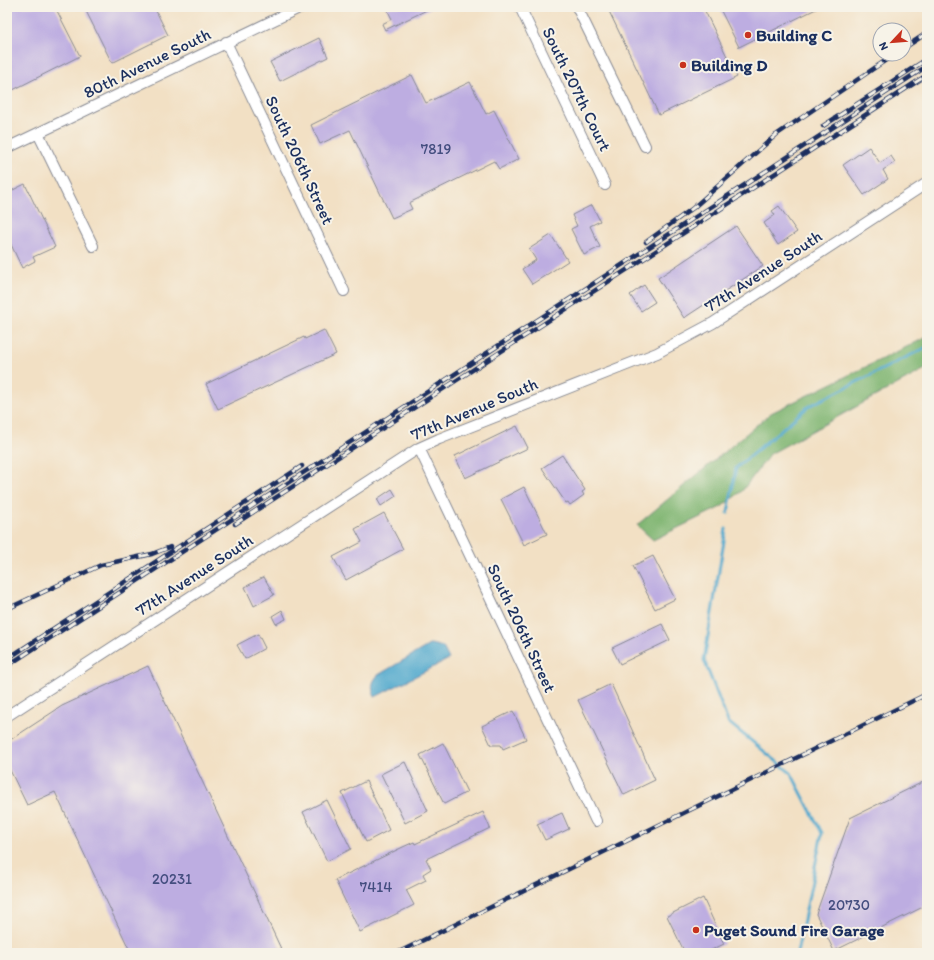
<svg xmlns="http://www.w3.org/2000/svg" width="934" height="960" viewBox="0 0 934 960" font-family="Itim,sans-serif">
<rect width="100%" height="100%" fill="#f7f3e8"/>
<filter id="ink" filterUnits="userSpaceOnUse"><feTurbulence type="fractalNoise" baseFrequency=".025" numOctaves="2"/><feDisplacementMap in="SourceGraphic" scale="8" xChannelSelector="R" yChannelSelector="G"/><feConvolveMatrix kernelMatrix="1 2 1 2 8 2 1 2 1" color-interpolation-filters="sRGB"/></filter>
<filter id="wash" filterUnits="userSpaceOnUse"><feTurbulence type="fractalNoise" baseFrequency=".012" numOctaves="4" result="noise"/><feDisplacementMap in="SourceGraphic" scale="16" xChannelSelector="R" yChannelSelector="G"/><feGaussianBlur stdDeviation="0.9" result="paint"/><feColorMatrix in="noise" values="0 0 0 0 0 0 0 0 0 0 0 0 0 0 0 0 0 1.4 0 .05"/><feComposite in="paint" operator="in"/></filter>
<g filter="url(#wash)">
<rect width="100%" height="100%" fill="#f2e0c4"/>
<path fill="#80b672" stroke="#4e7268" d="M927 337V368L770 454 742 491 721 507 653 540 637 525 771 413Z"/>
<path fill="#50a8cd" stroke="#366c96" d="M431 644 443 647 449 659 375 697C371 688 371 683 378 675Z"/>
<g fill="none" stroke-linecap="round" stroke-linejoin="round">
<path stroke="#50a8cd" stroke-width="3" d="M728 513 736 468 809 406 927 347
M726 529 704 660 728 722 791 773 822 833 797 953"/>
</g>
<g id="blocks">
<path fill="#bdade1" d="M7 7H55L80 56 7 93Z
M84 7H154L168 35 112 63Z
M386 7H433L385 30 382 24 392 19Z
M607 7H703L737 77 659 115Z
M719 7H820L739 47Z
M319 38 328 57 280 81 270 62Z
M412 75 426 103 470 82 486 114 494 110 519 159 499 169 494 161 409 203 412 209 392 218 350 130 320 144 311 125Z
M869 147 880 163 891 156 895 162 883 170 888 179 864 195 843 165Z
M25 184 55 247 33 257 35 261 22 268 7 236V193Z
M592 205 600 221 590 226 600 247 584 255 571 229 577 226 572 215Z
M779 206 797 232 778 245 764 223 775 215 772 211Z
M736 226 763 266 684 318 658 278Z
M551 235 568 261 532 284 522 269 536 260 529 249Z
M644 285 655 302 641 311 630 295Z
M324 330 336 354 218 409 206 384 304 337 305 339Z
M517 426 528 448 465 478 455 456Z
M562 455 585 490 582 492 584 495 570 505 568 502 566 503 542 468Z
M524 487 547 534 524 545 501 499Z
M392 489 396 496 381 506 377 499Z
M384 513 403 549 346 580 333 557 362 542 355 529Z
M653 556 675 599 655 609 633 566Z
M264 577 274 595 254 606 245 587Z
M282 610 286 619 276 624 272 616Z
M662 624 670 640 620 664 612 648Z
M258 634 265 648 245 659 237 645Z
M148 666 283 953H131L55 792 27 805 7 764V742L62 706Z
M611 684 655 780 624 795 578 700Z
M513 711 526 739 503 749 501 745H491L482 726Z
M443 743 467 792 444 804 420 755Z
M405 762 428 811 405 823 381 774Z
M927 780V905L834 951 816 914 850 818Z
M366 781 389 830 366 842 342 793Z
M327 800 351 849 327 861 303 812Z
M483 812 490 828 426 859 431 869 423 874 426 880 406 890 414 905 360 932 335 880 403 847 414 842 415 844Z
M562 813 569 829 545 840 537 824Z
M703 898 724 944 705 953H685L667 916Z"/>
</g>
</g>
<g filter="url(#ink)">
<use href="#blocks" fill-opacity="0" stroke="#868891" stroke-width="1"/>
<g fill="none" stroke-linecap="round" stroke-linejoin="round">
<g stroke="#868891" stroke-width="12">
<path id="street" d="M520 7 605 185
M577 7 645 146
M226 42 344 291
M38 133 93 246
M7 148 301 7
M419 448 596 821
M7 716 419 448 439 439 657 353 713 323 927 183"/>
</g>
<use href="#street" stroke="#fff" stroke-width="10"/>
<g stroke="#1b2f5e" stroke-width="4.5">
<path id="rail" d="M904 48 927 33
M823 126 927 59
M646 242 693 208 776 135 895 54
M235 524 927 75
M7 609 101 565 152 554 170 547
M7 659 302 466
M7 666 927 66
M397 953 927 694"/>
</g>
<use href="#rail" stroke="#f7f3e8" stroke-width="3" stroke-dasharray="9" stroke-linecap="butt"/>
</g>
</g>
<g fill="#c8321e" stroke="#f7f3e8" stroke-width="1.5">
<circle cx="748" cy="35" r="4"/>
<circle cx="683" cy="65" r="4"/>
<circle cx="696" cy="930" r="4"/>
</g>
<g text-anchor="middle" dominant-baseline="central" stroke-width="4" stroke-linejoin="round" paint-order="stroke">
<g font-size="15" fill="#444e7f">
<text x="436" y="149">7819</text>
<text x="172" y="879">20231</text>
<text x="376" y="887">7414</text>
<text x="849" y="905">20730</text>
</g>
<g font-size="17" font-weight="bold" fill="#1b2f5e" stroke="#f7f3e8" text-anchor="start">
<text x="756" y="35">Building C</text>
<text x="691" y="65">Building D</text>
<text x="704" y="930">Puget Sound Fire Garage</text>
</g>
<g font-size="17" fill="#1b2f5e" stroke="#f7f3e8">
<text transform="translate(147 63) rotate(-26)">80th Avenue South</text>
<text transform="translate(577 89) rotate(64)">South 207th Court</text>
<text transform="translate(300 160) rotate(65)">South 206th Street</text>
<text transform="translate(763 271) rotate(-33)">77th Avenue South</text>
<text transform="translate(474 409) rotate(-23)">77th Avenue South</text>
<text transform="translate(194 575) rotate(-33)">77th Avenue South</text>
<text transform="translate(522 628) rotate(65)">South 206th Street</text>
</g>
</g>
<rect width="934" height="960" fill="none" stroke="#f7f3e8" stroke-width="24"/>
<g transform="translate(892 42) rotate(244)"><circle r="19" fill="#f7f3e8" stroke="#9fa5b1"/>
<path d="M0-3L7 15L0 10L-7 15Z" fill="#c8321e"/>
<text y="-6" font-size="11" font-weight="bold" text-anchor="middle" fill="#1b2f5e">N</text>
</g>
</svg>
